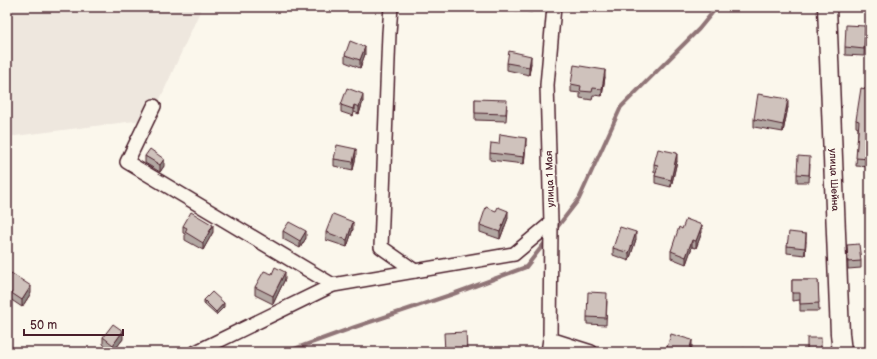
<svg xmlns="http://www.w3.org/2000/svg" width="877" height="359" viewBox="0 0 877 359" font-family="'Balsamiq Sans',sans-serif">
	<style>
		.built { fill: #eee7de }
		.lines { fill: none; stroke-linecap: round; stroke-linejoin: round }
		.stream { stroke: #907477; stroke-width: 4 }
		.street-casing { stroke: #4a1f2b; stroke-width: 16 }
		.secondary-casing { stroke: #4a1f2b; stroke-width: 21 }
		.street { stroke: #fbf7ec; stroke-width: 13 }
		.secondary { stroke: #fbf7ec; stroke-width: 18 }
		.wall { fill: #b2a7a2; stroke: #4a1f2b }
		.shaded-wall { fill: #918884; stroke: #4a1f2b }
		.building { fill: #cfc2bc; stroke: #4a1f2b }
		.labels { text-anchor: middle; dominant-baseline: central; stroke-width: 4; stroke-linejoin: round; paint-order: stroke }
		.street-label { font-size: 10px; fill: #4a1f2b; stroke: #fbf7ec }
	</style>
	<rect width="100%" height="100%" fill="#fbf7ec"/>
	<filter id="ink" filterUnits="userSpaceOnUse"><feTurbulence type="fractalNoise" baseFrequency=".025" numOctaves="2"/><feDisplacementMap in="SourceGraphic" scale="8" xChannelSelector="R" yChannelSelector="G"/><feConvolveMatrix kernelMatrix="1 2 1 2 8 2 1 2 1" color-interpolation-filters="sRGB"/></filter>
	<g filter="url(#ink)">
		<path class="built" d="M7,7H202L151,119L7,137Z"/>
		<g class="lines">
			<g class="stream">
				<path d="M555,230L579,199L621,107L699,29L717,7"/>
				<path d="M286,352L355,327L453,294L526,267L547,240"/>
			</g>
			<g class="street-casing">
				<g id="street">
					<path d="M391,7L389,33L381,247L415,271"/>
					<path d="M154,106L127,162L333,285"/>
					<path d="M550,339L591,352"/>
					<path d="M196,352L333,285L514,254L551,223"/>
					<path d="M548,352L550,339L551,223L547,85L554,7"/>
				</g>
			</g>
			<g class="secondary-casing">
				<g id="secondary">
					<path id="s1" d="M827,7L840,334L842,352"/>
				</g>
			</g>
			<use href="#street" class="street"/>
			<use href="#secondary" class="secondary"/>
		</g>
		<g class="wall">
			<path d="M508,7H532V12L508,10Z"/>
			<path d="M865,33L864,56L845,55V47Z"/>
			<path d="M365,54L360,68L345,62V55Z"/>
			<path d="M507,63H531L529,75L507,70Z"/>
			<path d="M605,77L602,96L593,95L592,100L580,98V93L571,92V84Z"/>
			<path d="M870,90V167L856,166L858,128L856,127V120Z"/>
			<path d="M475,99L507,108L506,121L475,120Z"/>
			<path d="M363,101L359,114L354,112L353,116L341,112V105Z"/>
			<path d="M788,107L783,132L754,127V119Z"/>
			<path d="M499,144L526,145L524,164L490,160V153Z"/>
			<path d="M145,156L164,166L160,172L145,163Z"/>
			<path d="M356,156L353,170L334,166V159Z"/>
			<path d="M677,161L671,187L655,183V176L656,172H654V164Z"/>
			<path d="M810,164L809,182H797V174Z"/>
			<path d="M496,211L508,218L500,239L480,232V225Z"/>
			<path d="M183,226L213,232L203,250L185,240V234L183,233Z"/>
			<path d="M353,229L347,247L326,240V232Z"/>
			<path d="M682,229L702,232L696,248L692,247L686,264L671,258V251Z"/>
			<path d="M283,231L306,238L300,248L283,239Z"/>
			<path d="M636,239L629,261L613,255V248Z"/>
			<path d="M806,241L805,255L787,253V246Z"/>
			<path d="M847,245L861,261V268L848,269Z"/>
			<path d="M272,274L285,279L273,304L255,295V287Z"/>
			<path d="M7,279L31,293L22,307L7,297Z"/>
			<path d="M792,280H818L819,311H800V300L792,301Z"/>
			<path d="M204,300L224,307L216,315L204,304Z"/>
			<path d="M607,301L606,325L587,324V317Z"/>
			<path d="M103,337L123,339L113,352L103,344Z"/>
		</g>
		<g class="shaded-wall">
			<path d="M365,47V54L360,68V60Z"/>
			<path d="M531,56V63L529,75V67Z"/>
			<path d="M605,70V77L602,96V89Z"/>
			<path d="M363,94V101L359,114V107Z"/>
			<path d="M788,99V107L783,132V125Z"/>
			<path d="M354,105V112L353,116V109Z"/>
			<path d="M526,138V145L524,164V157Z"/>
			<path d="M356,149V156L353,170V162Z"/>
			<path d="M677,153V161L671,187V180Z"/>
			<path d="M164,159V166L160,172V165Z"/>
			<path d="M508,211V218L500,239V232Z"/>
			<path d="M353,222V229L347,247V240Z"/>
			<path d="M213,225V232L203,250V243Z"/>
			<path d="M702,225V232L696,248V241Z"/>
			<path d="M306,231V238L300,248V241Z"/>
			<path d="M636,232V239L629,261V253Z"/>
			<path d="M806,234V241L805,255V248Z"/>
			<path d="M692,240V247L686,264V257Z"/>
			<path d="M285,272V279L273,304V296Z"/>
			<path d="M31,286V293L22,307V300Z"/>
			<path d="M224,303V307L216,315V312Z"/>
			<path d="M123,331V339L113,352V345Z"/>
			<path d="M692,340V347L690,352H689Z"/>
		</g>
		<g class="building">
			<path d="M846,25L865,26L864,49L845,47Z"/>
			<path d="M350,41L365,47L360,60L345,55Z"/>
			<path d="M509,51L531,56L529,67L507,63Z"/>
			<path d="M574,65L605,70L602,89L593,88L592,92L580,91L581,86L571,84Z"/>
			<path d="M347,88L363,94L359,107L354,105L353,109L341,105Z"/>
			<path d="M861,88L870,90V129L869,137H870V159L856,158L859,121L856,120Z"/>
			<path d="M758,94L788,99L783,125L754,119Z"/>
			<path d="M475,99L507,100L506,114L475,113Z"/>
			<path d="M500,134L526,138L524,157L490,153L491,143L499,144Z"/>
			<path d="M337,145L356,149L353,162L334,159Z"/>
			<path d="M150,149L164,159L160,165L145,156Z"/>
			<path d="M658,149L677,153L671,180L655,176L658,165L654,164Z"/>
			<path d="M798,156L810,157L809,175L797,174Z"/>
			<path d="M486,207L496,211L498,207L508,211L500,232L480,225Z"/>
			<path d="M191,212L213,225L203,243L185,232L187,228L183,226Z"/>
			<path d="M333,214L353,222L347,240L326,232Z"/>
			<path d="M686,219L702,225L696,241L692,240L686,257L671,251L679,227L682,229Z"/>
			<path d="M289,222L306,231L300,241L283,231Z"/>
			<path d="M620,227L636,232L629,253L613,248Z"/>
			<path d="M789,232L806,234L805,248L787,246Z"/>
			<path d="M859,244L861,261L848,262L847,245Z"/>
			<path d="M275,267L285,272L273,296L255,287L264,271L272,274Z"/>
			<path d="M11,273L31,286L22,300L7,290V279Z"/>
			<path d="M792,280H818L819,303L800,304V293H792Z"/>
			<path d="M212,292L224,303L216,312L204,300Z"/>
			<path d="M588,292L607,293L606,318L587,317Z"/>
			<path d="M113,324L123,331L113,345L103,337Z"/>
			<path d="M466,332L467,352H445L444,333Z"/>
			<path d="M671,334L692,340L689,352H669L666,351Z"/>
			<rect x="807" y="338" width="14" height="14"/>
			<path d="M743,348L754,351V352H742Z"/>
			<path d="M527,350V352H494Z"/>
		</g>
	</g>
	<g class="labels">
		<g class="street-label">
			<text transform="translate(550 179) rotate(-92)">улица 1 Мая</text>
			<text stroke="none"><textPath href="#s1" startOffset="173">улица Шейна</textPath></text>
		</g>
	</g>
	<rect width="877" height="359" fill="none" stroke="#fbf7ec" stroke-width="24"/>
	<rect x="12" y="12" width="853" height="335" fill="none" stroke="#4a1f2b" stroke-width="1.5" filter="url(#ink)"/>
	<path d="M24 329v6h99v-6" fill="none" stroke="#4a1f2b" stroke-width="2"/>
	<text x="30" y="329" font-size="12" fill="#4a1f2b" stroke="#fbf7ec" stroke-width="3" paint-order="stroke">50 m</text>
</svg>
